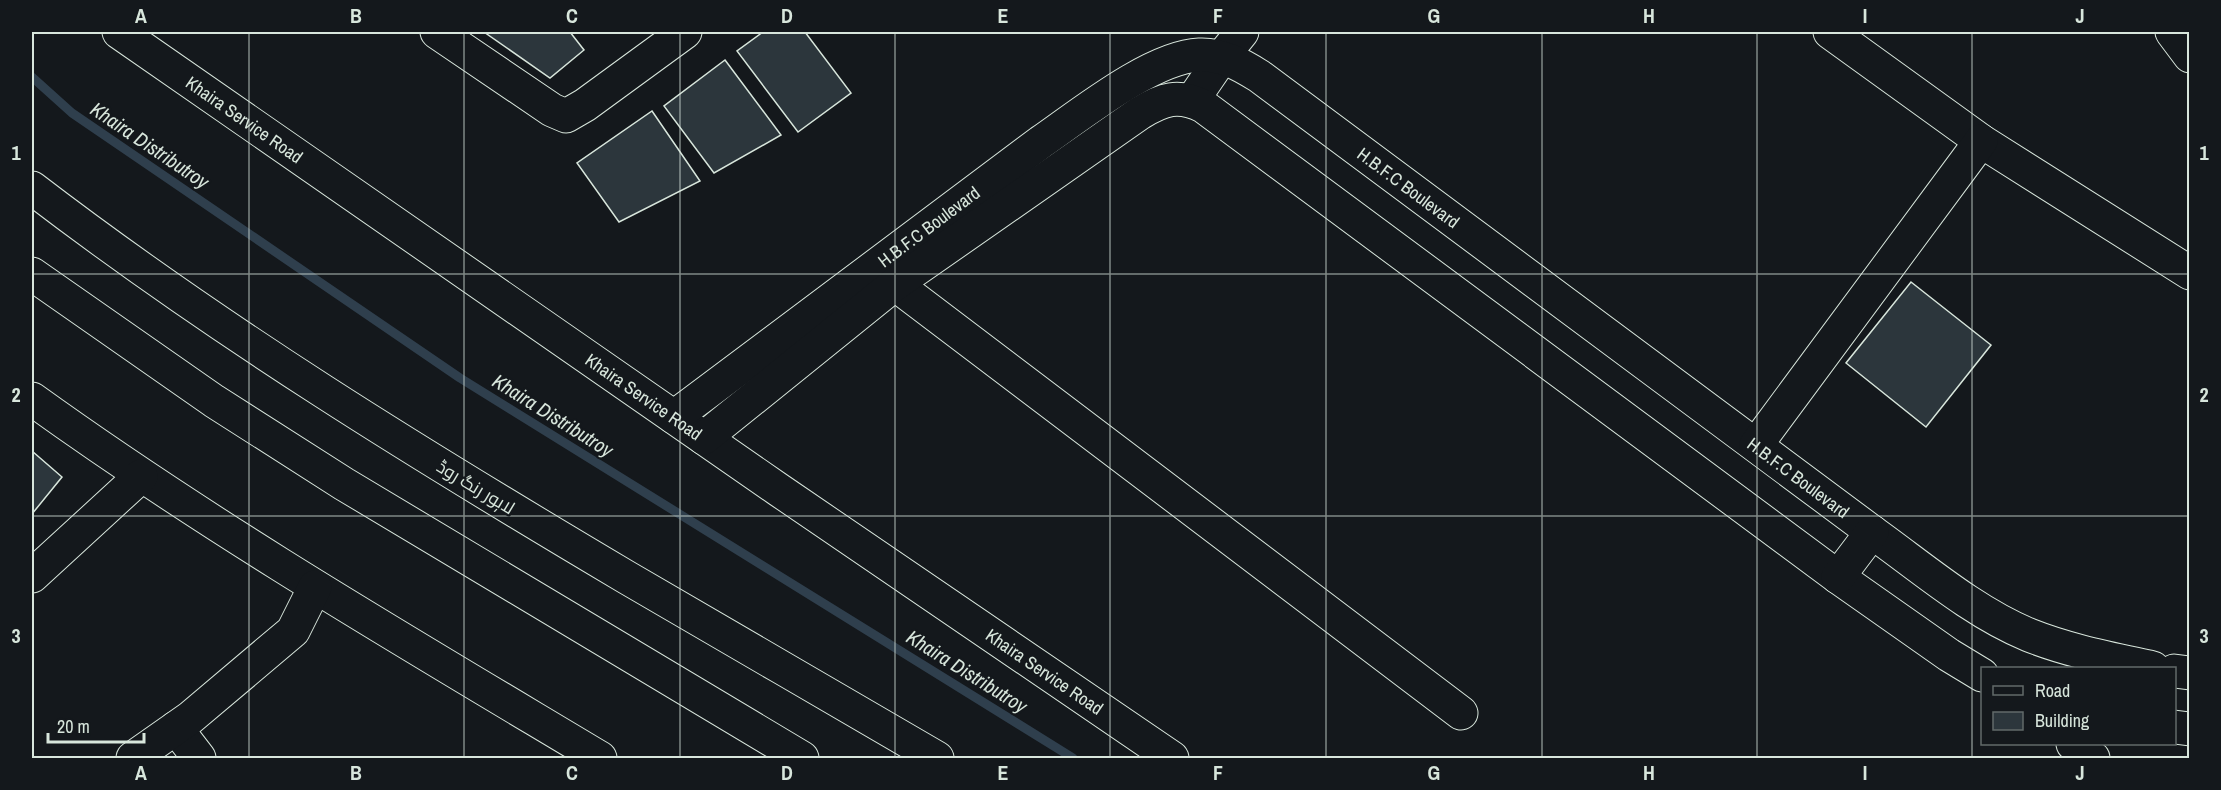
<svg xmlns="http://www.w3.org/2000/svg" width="2221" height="790" viewBox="0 0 2221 790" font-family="'Archivo Narrow',Cairo,sans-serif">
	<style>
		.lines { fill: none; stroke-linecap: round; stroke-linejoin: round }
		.stream { stroke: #2f3f4d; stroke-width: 9 }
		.building { fill: #2c363c; stroke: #d8e6dc; stroke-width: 1.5 }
		.minor-casing { stroke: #d8e6dc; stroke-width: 35 }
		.highway-casing { stroke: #d8e6dc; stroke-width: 35 }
		.minor { stroke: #14181c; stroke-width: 33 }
		.highway { stroke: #14181c; stroke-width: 33 }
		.grid { fill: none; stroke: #d8e6dc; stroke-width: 1.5; stroke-opacity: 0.55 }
		.labels { text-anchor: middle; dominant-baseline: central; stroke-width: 4.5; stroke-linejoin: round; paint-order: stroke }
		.street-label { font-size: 18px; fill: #d8e6dc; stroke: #14181c }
		.water-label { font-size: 20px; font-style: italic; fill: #d8e6dc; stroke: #14181c }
		.neatline { fill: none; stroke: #d8e6dc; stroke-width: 2 }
		.grid-label { font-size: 20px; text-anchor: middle; font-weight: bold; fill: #d8e6dc }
	</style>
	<rect width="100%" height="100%" fill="#14181c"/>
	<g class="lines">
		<path class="stream" d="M32,77L72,113L460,378L1073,758"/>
	</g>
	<g class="building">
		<path d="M484,32H570L584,50L550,78Z"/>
		<path d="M763,32H805L851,93L798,132L737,51Z"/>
		<path d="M725,60L781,135L714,173L664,106Z"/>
		<path d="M652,111L700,181L619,222L577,163Z"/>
		<path d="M1911,282L1991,345L1926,427L1846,363Z"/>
		<path d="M32,451L62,477L32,514Z"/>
	</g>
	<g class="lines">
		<g class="minor-casing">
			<g id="minor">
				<path id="s1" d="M119,32L779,490L1172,758"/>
				<path d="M437,32L552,110L566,116L585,105L685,32"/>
				<path d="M1830,32L1981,141L2190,273"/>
				<path d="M2172,32L2190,56"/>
				<path d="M1192,101L1222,57L1242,32"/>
				<path d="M895,284L1461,713"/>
				<path d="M32,399C214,530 408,643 600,758"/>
				<path id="s2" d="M674,417L1041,142C1080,115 1152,57 1199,55C1222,54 1240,64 1259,76L1872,532C1921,567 1973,612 2029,635C2069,651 2112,659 2153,668"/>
				<path d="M704,438L895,284L1140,113C1163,99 1178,94 1203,106L1838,577L1949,655L1982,675"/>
				<path d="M1756,445L1981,141"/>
				<path d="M32,576L141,476"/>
				<path d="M1838,577L1872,532"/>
				<path d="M2174,671L2190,673"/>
				<path d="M2174,727L2190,729"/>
				<path d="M176,728L199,758"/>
				<path d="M2073,744L2093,758"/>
				<path d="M133,758L190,718L293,631L315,587"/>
			</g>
		</g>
		<g class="highway-casing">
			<g id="highway">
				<path d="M32,188C220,332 422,456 626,577C729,638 834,697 937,758"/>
				<path d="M32,274L214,401L344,484L802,758"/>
			</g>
		</g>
		<use href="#minor" class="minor"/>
		<use href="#highway" class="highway"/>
	</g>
	<path class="grid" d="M249,32V758M464,32V758M680,32V758M895,32V758M1110,32V758M1326,32V758M1542,32V758M1757,32V758M1972,32V758M32,274H2190M32,516H2190"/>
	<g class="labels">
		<g class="street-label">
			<text stroke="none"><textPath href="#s1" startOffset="153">Khaira Service Road</textPath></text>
			<text stroke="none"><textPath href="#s2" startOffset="892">H.B.F.C Boulevard</textPath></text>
			<text stroke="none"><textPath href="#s2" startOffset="318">H.B.F.C Boulevard</textPath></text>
			<text stroke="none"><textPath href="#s1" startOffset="639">Khaira Service Road</textPath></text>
			<text stroke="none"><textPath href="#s2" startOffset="1378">H.B.F.C Boulevard</textPath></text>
			<text transform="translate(476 487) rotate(31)">لاہور رنگ روڈ</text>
			<text stroke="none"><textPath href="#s1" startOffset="1125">Khaira Service Road</textPath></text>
		</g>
		<g class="water-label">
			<text transform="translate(150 145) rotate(34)">Khaira Distributroy</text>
			<text transform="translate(553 415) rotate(32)">Khaira Distributroy</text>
			<text transform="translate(967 671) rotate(32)">Khaira Distributroy</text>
		</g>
	</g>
	<rect width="2221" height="790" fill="none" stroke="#14181c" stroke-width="66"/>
	<rect x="1981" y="667" width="195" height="78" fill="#14181c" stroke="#626a69" stroke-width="1.5"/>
	<rect x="1993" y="686" width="30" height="9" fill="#14181c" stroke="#626a69" stroke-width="1.5"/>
	<text x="2035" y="697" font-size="18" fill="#d8e6dc">Road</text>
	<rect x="1993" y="712" width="30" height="18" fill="#2c363c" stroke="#626a69" stroke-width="1.5"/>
	<text x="2035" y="727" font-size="18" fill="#d8e6dc">Building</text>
	<path d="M48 733v9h96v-9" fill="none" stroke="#d8e6dc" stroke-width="3"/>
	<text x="57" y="733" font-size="18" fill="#d8e6dc" stroke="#14181c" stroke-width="4.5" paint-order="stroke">20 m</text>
	<rect x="33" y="33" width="2155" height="724" class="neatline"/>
	<g class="grid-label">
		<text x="141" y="23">A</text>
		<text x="356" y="23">B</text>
		<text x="572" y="23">C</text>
		<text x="787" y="23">D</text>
		<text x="1003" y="23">E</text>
		<text x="1218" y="23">F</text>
		<text x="1434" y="23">G</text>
		<text x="1649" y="23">H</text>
		<text x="1865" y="23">I</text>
		<text x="2080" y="23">J</text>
		<text x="16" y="160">1</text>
		<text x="2204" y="160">1</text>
		<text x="16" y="402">2</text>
		<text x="2204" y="402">2</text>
		<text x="16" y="643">3</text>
		<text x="2204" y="643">3</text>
		<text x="141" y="780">A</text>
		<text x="356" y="780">B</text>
		<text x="572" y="780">C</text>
		<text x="787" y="780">D</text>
		<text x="1003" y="780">E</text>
		<text x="1218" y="780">F</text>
		<text x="1434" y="780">G</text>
		<text x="1649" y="780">H</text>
		<text x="1865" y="780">I</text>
		<text x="2080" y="780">J</text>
	</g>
</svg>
